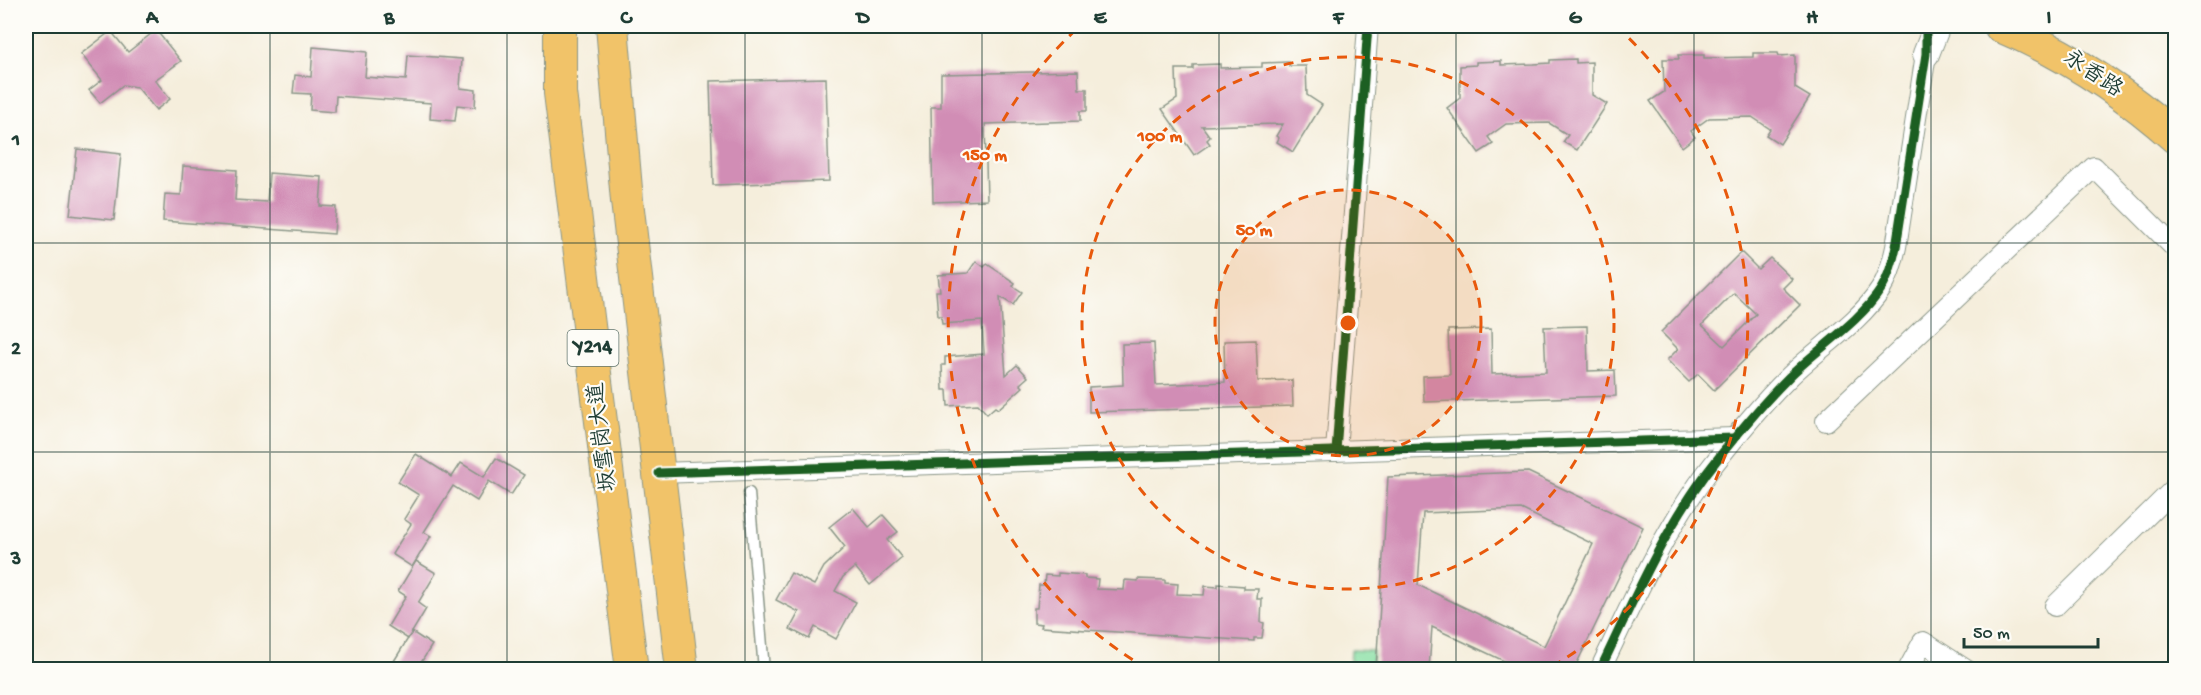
<svg xmlns="http://www.w3.org/2000/svg" width="2201" height="695" viewBox="0 0 2201 695" font-family="'Gochi Hand','LXGW WenKai TC',sans-serif">
	<style>
		.park { fill: #86dfa3; stroke: #528e6c; stroke-width: 1.5 }
		.building { fill: #d18db5; fill-rule: evenodd }
		.lines { fill: none; stroke-linecap: round; stroke-linejoin: round }
		.service-casing { stroke: #8a9688; stroke-width: 13 }
		.minor-casing { stroke: #8a9688; stroke-width: 22 }
		.tertiary-casing { stroke: #8a9688; stroke-width: 28 }
		.primary-casing { stroke: #8a9688; stroke-width: 34 }
		.service { stroke: #fff; stroke-width: 10 }
		.minor { stroke: #fff; stroke-width: 20 }
		.tertiary { stroke: #fff; stroke-width: 26 }
		.primary { stroke: #f1c369; stroke-width: 32 }
		.cycleway-casing { stroke: #fdfcf7; stroke-width: 13 }
		.cycleway { stroke: #1b5e20; stroke-width: 9 }
		.grid { fill: none; stroke: #1f3d34; stroke-width: 1.5; stroke-opacity: 0.55 }
		.ring { fill: none; stroke: #e8590c; stroke-width: 3; stroke-dasharray: 10 8 }
		.labels { text-anchor: middle; dominant-baseline: central; stroke-width: 4.5; stroke-linejoin: round; paint-order: stroke }
		.shield { fill: #fdfcf7; stroke: #62766e; stroke-width: 1.5 }
		.shield-label { font-size: 21px; font-weight: bold; fill: #1f3d34 }
		.street-label { font-size: 22px; fill: #1f3d34; stroke: #fdfcf7 }
		.centre { fill: #e8590c; stroke: #fdfcf7; stroke-width: 3 }
		.ring-label { font-size: 18px; text-anchor: middle; font-weight: bold; fill: #e8590c; stroke: #fdfcf7; stroke-width: 4.5; stroke-linejoin: round; paint-order: stroke }
		.neatline { fill: none; stroke: #1f3d34; stroke-width: 2 }
		.grid-label { font-size: 20px; text-anchor: middle; font-weight: bold; fill: #1f3d34 }
	</style>
	<rect width="100%" height="100%" fill="#fdfcf7"/>
	<filter id="ink" filterUnits="userSpaceOnUse"><feTurbulence type="fractalNoise" baseFrequency=".0167" numOctaves="2"/><feDisplacementMap in="SourceGraphic" scale="12" xChannelSelector="R" yChannelSelector="G"/><feConvolveMatrix kernelMatrix="1 2 1 2 8 2 1 2 1" color-interpolation-filters="sRGB"/></filter>
	<filter id="wash" filterUnits="userSpaceOnUse"><feTurbulence type="fractalNoise" baseFrequency=".008" numOctaves="4" result="noise"/><feDisplacementMap in="SourceGraphic" scale="24" xChannelSelector="R" yChannelSelector="G"/><feGaussianBlur stdDeviation="1.35" result="paint"/><feColorMatrix in="noise" values="0 0 0 0 0 0 0 0 0 0 0 0 0 0 0 0 0 1.4 0 .05"/><feComposite in="paint" operator="in"/></filter>
	<g filter="url(#wash)">
		<rect width="100%" height="100%" fill="#f5eedc"/>
		<path class="park" d="M1351,650L1373,651L1371,669H1350Z"/>
		<g id="blocks">
			<g class="building">
				<path d="M156,30L181,61L155,80L170,99L156,110L137,87L123,85L100,103L89,90L102,80L81,54L111,31L128,52Z"/>
				<path d="M313,47L367,52L365,77L406,80L408,55L462,59L460,88L476,90L475,107L457,105L455,121L430,119L431,103L336,96L335,112L310,110L311,94L293,93L295,75L311,77Z"/>
				<path d="M1753,53H1778L1779,56L1795,55V88L1810,97L1780,144L1766,135L1770,129L1752,117L1709,118L1691,131L1695,137L1682,147L1650,101L1664,92L1663,59H1679L1678,55H1704V58L1753,57Z"/>
				<path d="M1576,59V63L1592,62V95L1607,104L1577,150L1563,142L1568,135L1549,123L1506,124L1488,137L1493,144L1479,153L1447,108L1460,98V66L1476,65V62L1501,61V65L1534,64L1550,63V60Z"/>
				<path d="M1289,62V66H1306L1307,95L1322,105L1293,152L1277,142L1279,138L1276,136L1283,124L1202,126L1210,137L1207,140L1210,144L1194,155L1162,109L1177,99L1176,69H1193V65L1220,64V68L1262,67V63Z"/>
				<path d="M1078,71L1079,89H1087V111H1080V121L985,124L987,200L933,202L931,107H941V74Z"/>
				<path d="M826,78L829,181L713,185L710,81Z"/>
				<path d="M77,149L121,154L114,220L70,215Z"/>
				<path d="M183,166L237,170L235,200L267,202L269,173L322,177L320,206L336,207L334,234L163,221L165,194L181,195Z"/>
				<path d="M1741,252L1758,269L1770,258L1792,279L1783,288L1800,305L1714,390L1698,374L1689,382L1667,360L1678,349L1661,332ZM1734,293L1756,314L1724,346L1702,325Z"/>
				<path d="M976,261L984,267L987,264L1015,283L1013,286L1022,292L1013,305L1000,297L1006,375L1017,365L1028,377L1020,384L1023,387L998,409L995,407L987,414L978,404L948,406L947,390H943L942,365H945V357L984,354L982,321L942,324L941,316H938L936,291H940L938,275L968,273Z"/>
				<path d="M1587,326L1588,371L1615,370L1616,396L1424,402L1423,376L1450,375L1448,330L1491,329L1492,374L1546,372L1544,327Z"/>
				<path d="M1256,340L1258,381L1292,380L1293,406L1089,412V387L1123,385L1122,344L1154,343L1156,385L1225,382L1224,341Z"/>
				<path d="M416,454L452,477L461,463L484,477L496,458L524,475L511,495L489,481L477,501L453,486L424,532L431,536L412,567L392,554L411,524L404,519L419,495L398,482Z"/>
				<path d="M1528,472L1643,527L1574,669H1521L1432,627L1429,669H1376L1388,477ZM1521,509L1593,544L1544,646L1418,585L1423,513Z"/>
				<path d="M853,508L869,527L883,515L898,532L887,540L902,558L870,585L855,567L843,577L835,591L856,602L836,639L815,627L809,639L790,629L799,612L776,600L791,573L814,585L824,567L845,547L829,527Z"/>
				<path d="M416,561L436,573L418,603L426,609L408,639L388,626L406,596L398,591Z"/>
				<path d="M1058,573L1085,575V578L1098,579L1097,589L1124,590L1125,580L1138,581V579L1165,580V583L1178,584L1177,594L1204,595L1205,586L1218,587V584L1244,586V589H1258L1257,599H1262L1261,622L1264,623L1262,638H1254V641L1041,627L1042,624L1034,623V608H1037L1039,585H1044L1045,575L1058,576Z"/>
				<path d="M412,632L432,645L417,669H409L394,661Z"/>
			</g>
		</g>
	</g>
	<g filter="url(#ink)">
		<use href="#blocks" fill-opacity="0" stroke="#8a9688" stroke-width="1.5"/>
		<g class="lines">
			<g class="service-casing">
				<path id="service" d="M749,493L764,670"/>
			</g>
			<g class="minor-casing">
				<g id="minor">
					<path d="M1826,421L2094,167L2176,249"/>
					<path d="M1336,451L1368,26"/>
					<path d="M659,473L1734,438"/>
					<path d="M2055,606L2176,487"/>
					<path d="M1600,670C1632,603 1662,534 1706,474C1732,440 1759,407 1789,377C1817,349 1860,322 1881,289C1889,276 1893,261 1896,247L1926,54"/>
					<path d="M1908,670L1923,642L1966,670"/>
				</g>
			</g>
			<g class="tertiary-casing">
				<path id="tertiary" d="M1926,54L1937,26"/>
			</g>
			<g class="primary-casing">
				<g id="primary">
					<path d="M560,26V93L632,670"/>
					<path d="M612,26L627,201L682,670"/>
					<path d="M2000,26C2065,53 2123,91 2176,138"/>
				</g>
			</g>
			<use href="#service" class="service"/>
			<use href="#minor" class="minor"/>
			<use href="#tertiary" class="tertiary"/>
			<use href="#primary" class="primary"/>
			<g class="cycleway-casing">
				<g id="cycleway">
					<path d="M1336,451L1368,26"/>
					<path d="M659,473L1734,438"/>
					<path d="M1600,670C1632,603 1662,534 1706,474C1732,440 1759,407 1789,377C1817,349 1860,322 1881,289C1889,276 1893,261 1896,247L1926,54V26"/>
				</g>
			</g>
			<use href="#cycleway" class="cycleway"/>
		</g>
	</g>
	<path class="grid" d="M270,26V670M507,26V670M745,26V670M982,26V670M1219,26V670M1456,26V670M1694,26V670M1931,26V670M26,243H2176M26,452H2176"/>
	<circle cx="1348" cy="323" r="133" fill="#e8590c" fill-opacity=".12"/>
	<g class="ring">
		<circle cx="1348" cy="323" r="133"/>
		<circle cx="1348" cy="323" r="266"/>
		<path d="M1148 669A400 400 0 0 1 1080 26M1616 26A400 400 0 0 1 1548 669"/>
	</g>
	<g class="labels">
		<rect class="shield" x="567.5" y="330" width="51" height="36" rx="4.5"/>
		<g class="shield-label">
			<text x="593" y="348">Y214</text>
		</g>
		<g class="street-label">
			<text transform="translate(2092 75) rotate(34)">永香路</text>
			<text transform="translate(604 437) rotate(-97)">坂雪岗大道</text>
		</g>
	</g>
	<circle cx="1348" cy="323" r="9" class="centre"/>
	<g class="ring-label">
		<text x="1160" y="141">100 m</text>
		<text x="985" y="160">150 m</text>
		<text x="1254" y="235">50 m</text>
	</g>
	<rect width="2201" height="695" fill="none" stroke="#fdfcf7" stroke-width="66"/>
	<path d="M1964 638v9h134v-9" fill="none" stroke="#1f3d34" stroke-width="3"/>
	<text x="1973" y="638" font-size="18" fill="#1f3d34" stroke="#fdfcf7" stroke-width="4.5" paint-order="stroke">50 m</text>
	<rect x="33" y="33" width="2135" height="629" class="neatline"/>
	<g class="grid-label">
		<text x="152" y="23">A</text>
		<text x="389" y="23">B</text>
		<text x="626" y="23">C</text>
		<text x="863" y="23">D</text>
		<text x="1100" y="23">E</text>
		<text x="1338" y="23">F</text>
		<text x="1575" y="23">G</text>
		<text x="1812" y="23">H</text>
		<text x="2049" y="23">I</text>
		<text x="16" y="145">1</text>
		<text x="16" y="354">2</text>
		<text x="16" y="564">3</text>
	</g>
</svg>
